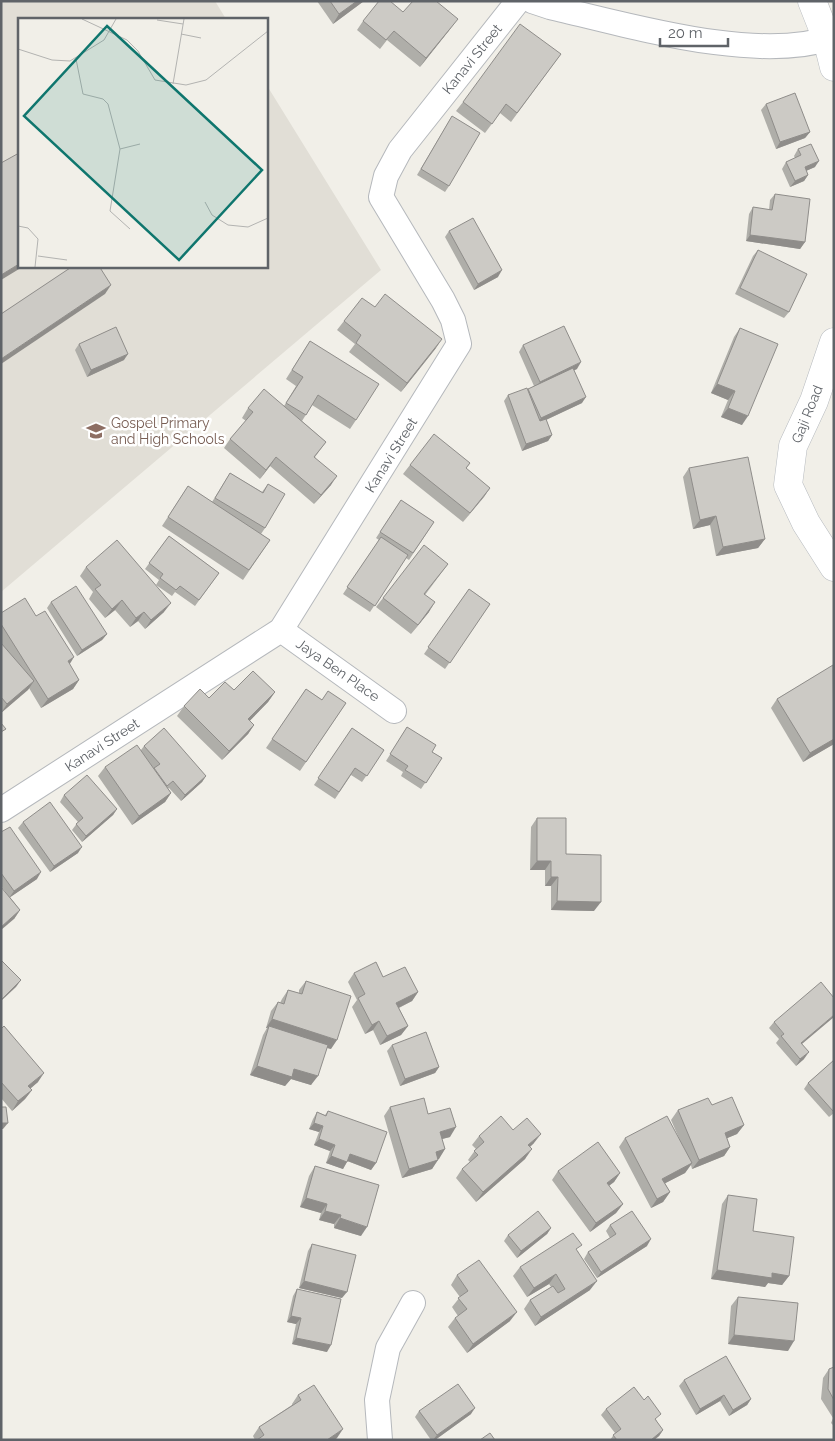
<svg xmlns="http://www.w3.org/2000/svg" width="835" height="1441" viewBox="0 0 835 1441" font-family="Raleway,sans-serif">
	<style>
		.education { fill: #e1ded6 }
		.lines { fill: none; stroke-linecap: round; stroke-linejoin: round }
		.street-casing { stroke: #b5b8bc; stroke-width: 26 }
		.secondary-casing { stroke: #b6babf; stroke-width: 29 }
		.street { stroke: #fff; stroke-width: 24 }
		.secondary { stroke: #fff; stroke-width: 28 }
		.wall { fill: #afaea9 }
		.shaded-wall { fill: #8f8d8a }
		.building { fill: #cccac5; stroke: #8f8d8a }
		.labels { text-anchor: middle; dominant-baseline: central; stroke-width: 5; stroke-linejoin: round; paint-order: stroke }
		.street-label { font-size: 14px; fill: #5f6368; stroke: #fff }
		.education-label { font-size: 14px; fill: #785e54; stroke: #fff; text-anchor: start }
		.inset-road { fill: none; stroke: #b3b3b1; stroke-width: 1 }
		.view { fill: #0f766e; fill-opacity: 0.15; stroke: #0f766e; stroke-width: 2.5 }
		.inset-edge { fill: none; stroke: #5f6368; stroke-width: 2.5 }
	</style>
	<rect width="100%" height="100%" fill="#f1efe8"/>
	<path class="education" d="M1,1H215L226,19H19V266H266V84L381,270L1,592Z"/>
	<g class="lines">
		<g class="street-casing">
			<g id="street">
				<path d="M532,1L550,7C629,25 757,64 834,37"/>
				<path d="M281,630L394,711"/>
				<path d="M1,810L281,630L459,344L453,320L443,300L381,197L386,176L400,150L518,1"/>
				<path d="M380,1440L377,1400L388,1348L413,1303"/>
			</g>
		</g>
		<g class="secondary-casing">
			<g id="secondary">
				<path d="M812,1L827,39L834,67"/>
				<path d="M834,342L814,401L793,446L788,485L806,523L834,567"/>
			</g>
		</g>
		<use href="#street" class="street"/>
		<use href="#secondary" class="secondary"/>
	</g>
	<g class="wall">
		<path d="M317,1H364L333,24Z"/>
		<path d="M403,12L451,28L420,67L387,40L380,49L357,30L363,21Z"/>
		<path d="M561,54L511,122L500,113L485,133L456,111L463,102Z"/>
		<path d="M766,104L810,132L805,138L776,149L761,110Z"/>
		<path d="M452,116L449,186L445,192L417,175Z"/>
		<path d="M798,149L815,167L806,171L808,175L804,181L790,187L782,169L786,162L795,158L794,156Z"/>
		<path d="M775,194L805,242L800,249L746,241L749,214L753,207L769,210L770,200Z"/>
		<path d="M449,231L498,277L474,290L445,237Z"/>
		<path d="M758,250L789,312L784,318L735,294L753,256Z"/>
		<path d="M375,307L436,348L401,392L349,352L355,344L337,330L344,321Z"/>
		<path d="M740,328L742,425L721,417L728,400L711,393L734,337Z"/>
		<path d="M310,341L356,420L350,429L312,405L302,421L326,442L315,457L331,485L314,504L270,466L260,479L224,448L230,439L246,421L242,418L248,408L284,406L296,386L286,379Z"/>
		<path d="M79,344L124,360L87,377L75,350Z"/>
		<path d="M523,345L577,369L574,370L582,403L546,420L552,435L548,441L522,451L504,401L508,395L527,390L534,386L519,352Z"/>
		<path d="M470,463L466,469L490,488L463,522L403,474L410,465Z"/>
		<path d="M689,468L765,539L758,548L716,556L710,525L693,529L683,477Z"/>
		<path d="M230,473L262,492L268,484L265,528L261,534L270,540L243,580L162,526L188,486L212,502Z"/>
		<path d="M401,500L434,522L409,560L406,558L370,612L343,594L379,540L376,538Z"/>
		<path d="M169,536L219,573L195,606L175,592L172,596L156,585L159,580L145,569Z"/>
		<path d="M448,564L425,595L429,612L411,634L376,607L383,598Z"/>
		<path d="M86,567L164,612L145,629L138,621L130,627L115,610L105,618L89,599L93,592L80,576Z"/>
		<path d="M469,589L490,604L445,669L424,654Z"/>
		<path d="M51,602L107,634L102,640L77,656L47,608Z"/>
		<path d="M1,613L36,616L69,664L79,680L73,689L41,708L29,688L1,713Z"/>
		<path d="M834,665V744L803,762L771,708L777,699Z"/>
		<path d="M306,689L321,699L346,703L300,771L266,748Z"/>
		<path d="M234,690L275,692L268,702L249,721L254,725L248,734L222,760L177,716L184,706Z"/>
		<path d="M407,727L432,752L442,758L421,789L401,776L403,772L386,761Z"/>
		<path d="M352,728L384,750L362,782L351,775L335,799L314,785Z"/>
		<path d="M144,746L206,776L202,782L181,801L169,788H168L171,793L165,802L132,825L98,776L105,767L141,750Z"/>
		<path d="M64,795L117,809L113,815L82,842L72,830L78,822L60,802Z"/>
		<path d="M537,818L566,854L594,911L551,910V886H545V870H530L531,827Z"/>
		<path d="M23,822L78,853L50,872L18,828Z"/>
		<path d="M1,832L37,879L10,897L20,910L14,919L7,894L1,886Z"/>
		<path d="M354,973L383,977L418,992L412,1001L399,1008L408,1026L401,1035L380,1045L373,1030L365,1034L352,1007L357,1000L348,982Z"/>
		<path d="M306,981L331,1049L327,1048L311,1085L291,1079L285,1086L250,1075L263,1035L267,1028H266L271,1011L278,1002L280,1003L282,999L288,990L299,993V990Z"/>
		<path d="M774,1022L804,1059L796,1066L776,1043L779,1039L769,1028Z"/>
		<path d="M1,1029L38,1082L30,1088L32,1090L25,1099L12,1111L1,1098Z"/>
		<path d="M392,1045L439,1067L435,1073L400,1086L387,1051Z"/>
		<path d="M834,1060V1113L829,1117L804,1089L808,1083Z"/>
		<path d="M712,1105L744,1125L737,1134L727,1138L730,1147L724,1156L692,1169L691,1165L685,1173L665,1183L670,1192L663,1202L651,1208L619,1147L625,1138L682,1145L671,1120L678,1110Z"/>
		<path d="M390,1107L428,1114L450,1137L442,1139L445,1149L438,1159L432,1169L402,1178L384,1116Z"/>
		<path d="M328,1111L376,1163L371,1170L347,1161L343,1169L326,1163L330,1151L314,1145L319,1132L309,1129L313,1119L317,1112L325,1115Z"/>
		<path d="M513,1130L534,1143L530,1147L525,1159L476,1202L456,1178L462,1169L470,1162L468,1160L476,1149L472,1145L479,1136Z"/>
		<path d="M315,1166L361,1236L334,1228V1224L319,1220L321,1213L300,1207L309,1176Z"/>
		<path d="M558,1171L620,1173L614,1182L609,1186L623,1204L616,1213L590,1232L552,1180Z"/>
		<path d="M728,1195L753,1231L789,1276L782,1285L768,1283L765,1287L711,1279L722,1204Z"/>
		<path d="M610,1225L647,1246L597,1278L584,1259L588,1252L610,1238L606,1231Z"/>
		<path d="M551,1228L547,1234L517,1258L504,1241L508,1235Z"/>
		<path d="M312,1244L342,1298L299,1288L308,1251Z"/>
		<path d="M578,1251L590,1290L535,1326L524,1309L530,1300L551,1287L549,1284L527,1297L513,1276L520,1267Z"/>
		<path d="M457,1275L510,1321L467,1353L448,1327L455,1318L458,1316L452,1307L460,1297L451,1285Z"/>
		<path d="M297,1289L327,1352L292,1344L296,1324L287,1322L293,1296Z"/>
		<path d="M738,1297L788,1351L728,1344L731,1306Z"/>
		<path d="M834,1367V1426L831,1423L833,1418L821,1399L823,1378L829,1369Z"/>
		<path d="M684,1380L751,1399L747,1405L729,1416L720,1401L696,1415L679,1386Z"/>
		<path d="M298,1395L337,1438L334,1440H255L253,1436L259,1427L292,1405V1404Z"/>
		<path d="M606,1409L657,1420L656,1421L663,1430L659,1436L654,1440H610L615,1433L601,1415Z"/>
		<path d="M419,1411L471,1414L435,1440H431L415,1417Z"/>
	</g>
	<g class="shaded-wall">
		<path d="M357,1H364L333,24L339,14Z"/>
		<path d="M458,19L451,28L420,67L426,58Z"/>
		<path d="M810,132L805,138L776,149L780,142Z"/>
		<path d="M819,161L815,167L801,173L805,167Z"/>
		<path d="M808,175L804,181L790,187L795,181Z"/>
		<path d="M750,235L805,242L800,249L746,241Z"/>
		<path d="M19,264V266H24L1,280V275Z"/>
		<path d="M502,270L498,277L474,290L478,284Z"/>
		<path d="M111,285L105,294L1,364V359Z"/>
		<path d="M442,339L436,348L401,392L407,383Z"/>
		<path d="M128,354L124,360L87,377L91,370Z"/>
		<path d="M581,362L577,369L535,388L540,382Z"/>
		<path d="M717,384L735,391L728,400L711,393Z"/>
		<path d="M586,397L582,403L537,424L541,418Z"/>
		<path d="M728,408L748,416L742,425L721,417Z"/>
		<path d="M552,435L548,441L522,451L526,444Z"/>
		<path d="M276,457L270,466L260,479L266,470Z"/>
		<path d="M337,476L331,485L314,504L321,495Z"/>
		<path d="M490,488L484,497L463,522L470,513Z"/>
		<path d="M716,516L710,525L693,529L700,520Z"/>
		<path d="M765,539L758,548L716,556L723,547Z"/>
		<path d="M122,600L115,610L105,618L112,609Z"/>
		<path d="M435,602L429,612L411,634L418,625Z"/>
		<path d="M171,603L164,612L145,629L151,620Z"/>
		<path d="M144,612L138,621L130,627L136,618Z"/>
		<path d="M107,634L102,640L77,656L82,650Z"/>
		<path d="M74,657L68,667V661Z"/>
		<path d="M79,680L73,689L41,708L48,699Z"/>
		<path d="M34,681L28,690L1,713L7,704Z"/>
		<path d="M275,692L268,702L242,729L248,719Z"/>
		<path d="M254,725L248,734L222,760L229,751Z"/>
		<path d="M834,739V744L803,762L810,753Z"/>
		<path d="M206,776L202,782L181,801L185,795Z"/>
		<path d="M171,793L165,802L132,825L139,816Z"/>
		<path d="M117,809L113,815L82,842L86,836Z"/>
		<path d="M82,847L78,853L50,872L54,866Z"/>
		<path d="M537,861H551L545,870H530Z"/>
		<path d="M41,872L37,879L9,898L14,891Z"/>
		<path d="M551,877H558L551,886H545Z"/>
		<path d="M557,901L601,902L594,911L551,910Z"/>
		<path d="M20,910L14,919L1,930V927Z"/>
		<path d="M21,980L16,987L1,1001L2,999Z"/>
		<path d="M418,992L412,1001L390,1012L396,1003Z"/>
		<path d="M834,1015V1017L796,1049L801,1043Z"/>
		<path d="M272,1019L337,1040L331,1049L268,1029L269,1026L267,1028H266Z"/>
		<path d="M379,1021L373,1030L365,1034L372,1025Z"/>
		<path d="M408,1026L401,1035L380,1045L387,1036Z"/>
		<path d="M809,1052L804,1059L796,1066L800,1059Z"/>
		<path d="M257,1066L294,1069L318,1076L311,1085L291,1079L285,1086L250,1075Z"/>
		<path d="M439,1067L435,1073L400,1086L405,1079Z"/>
		<path d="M44,1073L38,1082L22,1096L28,1086Z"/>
		<path d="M32,1090L25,1099L12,1111L18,1101Z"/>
		<path d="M1,1123H8L3,1129H1Z"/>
		<path d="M314,1123L323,1126L319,1132L309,1129Z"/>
		<path d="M744,1125L737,1134L718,1142L725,1133Z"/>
		<path d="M456,1127L450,1137L434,1141L440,1132Z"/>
		<path d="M541,1134L534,1143L522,1154L528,1145Z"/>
		<path d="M319,1139L335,1145L330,1151L314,1145Z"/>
		<path d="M730,1147L724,1156L692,1169L699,1160Z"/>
		<path d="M445,1149L439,1159L429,1161L436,1152Z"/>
		<path d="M532,1149L525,1159L476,1202L483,1192Z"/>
		<path d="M350,1154L376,1163L371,1170L345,1160Z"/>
		<path d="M331,1156L347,1162L343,1169L326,1163Z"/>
		<path d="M438,1160L432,1169L402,1178L409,1169Z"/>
		<path d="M692,1163L685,1173L656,1188L662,1179Z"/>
		<path d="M620,1173L614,1182L600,1192L607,1183Z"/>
		<path d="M670,1192L663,1202L651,1208L657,1199Z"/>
		<path d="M306,1198L327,1204L321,1213L300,1207Z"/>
		<path d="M623,1204L616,1213L590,1232L596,1223Z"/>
		<path d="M325,1211L341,1215L334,1224L319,1220Z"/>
		<path d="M340,1218L367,1227L361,1236L334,1228Z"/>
		<path d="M551,1228L547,1234L517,1258L521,1251Z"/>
		<path d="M651,1239L647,1246L597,1278L601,1272Z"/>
		<path d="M717,1270L772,1273L789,1276L782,1285L768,1283L765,1287L711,1279Z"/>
		<path d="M556,1274L549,1284L527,1297L534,1288Z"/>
		<path d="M304,1281L347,1292L342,1298L299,1288Z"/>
		<path d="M597,1281L590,1290L535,1326L541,1317Z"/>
		<path d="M517,1312L510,1321L467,1353L473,1344Z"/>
		<path d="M291,1316L301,1318L296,1324L287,1322Z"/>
		<path d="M734,1335L794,1341L788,1351L728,1344Z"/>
		<path d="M296,1338L331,1345L327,1352L292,1344Z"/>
		<path d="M724,1395L720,1401L696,1415L700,1409Z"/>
		<path d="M751,1399L747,1405L729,1416L733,1410Z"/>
		<path d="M475,1408L471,1414L435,1440H433L437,1435Z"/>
		<path d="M343,1429L337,1438L334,1440H327Z"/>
		<path d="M663,1430L659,1436L654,1440H651Z"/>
	</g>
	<g class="building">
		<path d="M330,1H357L339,14Z"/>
		<path d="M379,1H390L403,12L413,1H436L458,19L426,58L394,31L386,40L363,21Z"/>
		<path d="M520,24L561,54L517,113L506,104L492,124L463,102Z"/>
		<path d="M795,93L810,132L780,142L766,104Z"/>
		<path d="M452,116L480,133L449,186L421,169Z"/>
		<path d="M811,144L819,161L805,167L808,175L795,181L786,162L801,155L798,149Z"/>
		<path d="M19,153V264L1,275V163Z"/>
		<path d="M775,194L810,199L805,242L750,235L753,207L772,210Z"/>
		<path d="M473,218L502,270L478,284L449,231Z"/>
		<path d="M758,250L807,274L789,312L740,288Z"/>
		<path d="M73,266H99L111,285L1,359V314Z"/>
		<path d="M385,294L442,339L407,383L356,343L361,335L344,321L362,298L375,307Z"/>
		<path d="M564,326L581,362L540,382L523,345Z"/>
		<path d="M116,327L128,354L91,370L79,344Z"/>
		<path d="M740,328L778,344L748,416L728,408L735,391L717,384Z"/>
		<path d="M310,341L379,384L356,420L318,395L306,415L286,403L303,377L292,370Z"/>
		<path d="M573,368L586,397L541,418L528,389Z"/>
		<path d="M527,388L540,421L546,419L552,435L526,444L508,395Z"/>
		<path d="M264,389L326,442L314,457L337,476L321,495L276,457L266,470L230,439L253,412L248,408Z"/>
		<path d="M434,434L470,463L466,468L490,488L470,513L410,465Z"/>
		<path d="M748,457L765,539L723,547L716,516L700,520L689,468Z"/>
		<path d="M230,473L263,493L268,484L285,494L265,528L215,498Z"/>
		<path d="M188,486L270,540L249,570L168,517Z"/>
		<path d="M401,500L434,522L413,553L380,532Z"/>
		<path d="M169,536L219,573L199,600L180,586L176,590L160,578L163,574L149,563Z"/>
		<path d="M381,537L408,555L375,606L347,587Z"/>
		<path d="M117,540L171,603L151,620L144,612L136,618L122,600L112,609L95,589L101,585L86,567Z"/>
		<path d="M424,545L448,564L424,594L435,602L418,625L383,598Z"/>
		<path d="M76,586L107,634L82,650L51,602Z"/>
		<path d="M469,589L490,604L450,663L428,647Z"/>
		<path d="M25,598L36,616L45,611L74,657L68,661L79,680L48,699L1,624V613Z"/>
		<path d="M1,643L34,681L7,704L1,697Z"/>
		<path d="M833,665L834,739L810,753L777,699Z"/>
		<path d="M253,671L275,692L248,719L254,725L229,751L184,706L200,689L209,698L225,682L234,690Z"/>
		<path d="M306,689L322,700L328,691L346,703L306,762L272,739Z"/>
		<path d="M1,723L6,729L1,732Z"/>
		<path d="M407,727L436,745L432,752L442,758L426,783L405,770L408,766L390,754Z"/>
		<path d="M164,728L206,776L185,795L173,781L167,786L154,768L160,764L144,746Z"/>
		<path d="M352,728L384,750L367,776L355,768L339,792L318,778Z"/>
		<path d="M137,745L171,793L139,816L105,767Z"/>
		<path d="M87,775L117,809L86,836L76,824L83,818L64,795Z"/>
		<path d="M50,802L82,847L54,866L23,822Z"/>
		<path d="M537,818H566V854L601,855V902L557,901L558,877H551V861H537Z"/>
		<path d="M10,827L41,872L14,891L1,873V832Z"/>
		<path d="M1,887L20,910L1,927Z"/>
		<path d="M1,960L21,980L2,999L1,998Z"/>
		<path d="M376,962L383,977L405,967L418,992L396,1003L408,1026L387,1036L379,1021L372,1025L358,998L365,994L354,973Z"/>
		<path d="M306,981L351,996L337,1040L272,1019L278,1002L284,1004L288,990L302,994Z"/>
		<path d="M821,982L834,998V1015L801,1043L809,1052L800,1059L781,1036L784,1034L774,1022Z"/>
		<path d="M4,1026L44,1073L28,1086L32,1090L18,1101L1,1082V1029Z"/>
		<path d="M269,1026L328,1045L318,1076L294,1069L292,1077L257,1066Z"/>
		<path d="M426,1032L439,1067L405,1079L392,1045Z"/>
		<path d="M834,1060V1110L833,1111L808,1083Z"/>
		<path d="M732,1097L744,1125L725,1133L730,1147L699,1160L678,1110L708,1098L712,1105Z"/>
		<path d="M424,1098L428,1114L450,1108L456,1127L440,1132L445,1149L436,1152L438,1160L409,1169L390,1107Z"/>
		<path d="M1,1107H6L8,1123H1Z"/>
		<path d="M328,1111L387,1132L376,1163L350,1154L347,1162L331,1156L335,1145L319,1139L323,1126L314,1123L317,1112L326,1116Z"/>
		<path d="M501,1116L513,1130L527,1118L541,1134L528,1145L532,1149L483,1192L462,1169L478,1155L474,1151L484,1142L479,1136Z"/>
		<path d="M667,1116L692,1163L662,1179L670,1192L657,1199L625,1138Z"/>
		<path d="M598,1142L620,1173L607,1183L623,1204L596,1223L558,1171Z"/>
		<path d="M315,1166L379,1185L367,1227L340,1218L341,1215L325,1211L327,1204L306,1198Z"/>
		<path d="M728,1195L757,1199L753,1231L794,1237L789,1276L772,1273V1278L717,1270Z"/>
		<path d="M538,1211L551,1228L521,1251L508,1235Z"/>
		<path d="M632,1211L651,1239L601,1272L588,1252L616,1234L610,1225Z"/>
		<path d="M573,1233L582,1245L576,1249L597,1281L541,1317L530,1300L553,1286L558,1293L565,1289L556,1274L534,1288L520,1267Z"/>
		<path d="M312,1244L356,1255L347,1292L304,1281Z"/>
		<path d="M479,1260L517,1312L473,1344L455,1318L467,1309L458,1298L468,1291L457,1275Z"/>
		<path d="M297,1289L341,1299L331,1345L296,1338L301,1318L291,1316Z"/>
		<path d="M738,1297L798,1303L794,1341L734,1335Z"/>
		<path d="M726,1356L751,1399L733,1410L724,1395L700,1409L684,1380Z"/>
		<path d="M834,1367V1400L828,1389L829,1369Z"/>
		<path d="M458,1384L475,1408L437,1435L419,1411Z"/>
		<path d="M314,1385L343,1429L327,1440H257L264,1435L259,1427L301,1400L298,1395Z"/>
		<path d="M634,1387L644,1400L648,1396L661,1414L655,1419L663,1430L651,1440H617L613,1435L621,1429L606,1409Z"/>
		<path d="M490,1433L495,1440H480Z"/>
	</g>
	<defs>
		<g id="school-bare" transform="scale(1.5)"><path d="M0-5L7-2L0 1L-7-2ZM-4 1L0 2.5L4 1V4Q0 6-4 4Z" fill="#8d6e63" stroke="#fff" stroke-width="2.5" paint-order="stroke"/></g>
	</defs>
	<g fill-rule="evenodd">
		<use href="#school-bare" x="96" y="431"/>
	</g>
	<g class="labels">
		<g class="street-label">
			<text transform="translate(472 59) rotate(-51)">Kanavi Street</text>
			<text transform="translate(807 414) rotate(-68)">Gaji Road</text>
			<text transform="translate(391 455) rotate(-58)">Kanavi Street</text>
			<text transform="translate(338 670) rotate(35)">Jaya Ben Place</text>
			<text transform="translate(102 745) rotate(-33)">Kanavi Street</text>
		</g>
		<g class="education-label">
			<text x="111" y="423">Gospel Primary<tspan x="111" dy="16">and High Schools</tspan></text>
		</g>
	</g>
	<g transform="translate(18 18)">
		<rect width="250" height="250" fill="#f1efe8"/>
		<path class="inset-road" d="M64,1L109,22L120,33L137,62L168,67L188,62L250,13M139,2L165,6M163,16L183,20M0,31L34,42L52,43L86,22L98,1M58,41L65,76L85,81L90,86L102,131L92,193L112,211M155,66L166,1M102,131L122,126M187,184L194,197L210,207L230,209L250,200M0,208L10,210L20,221L17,249M20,238L49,242"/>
		<path class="view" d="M89,8L244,152L161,242L6,98Z"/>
		<rect width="250" height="250" class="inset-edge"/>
	</g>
	<rect width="835" height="1441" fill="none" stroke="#5f6368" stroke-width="5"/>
	<path d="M660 38v8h68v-8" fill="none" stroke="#5f6368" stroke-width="2.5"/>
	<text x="668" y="38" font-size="15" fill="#5f6368" stroke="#ffffff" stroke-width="4" paint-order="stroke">20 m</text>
</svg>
